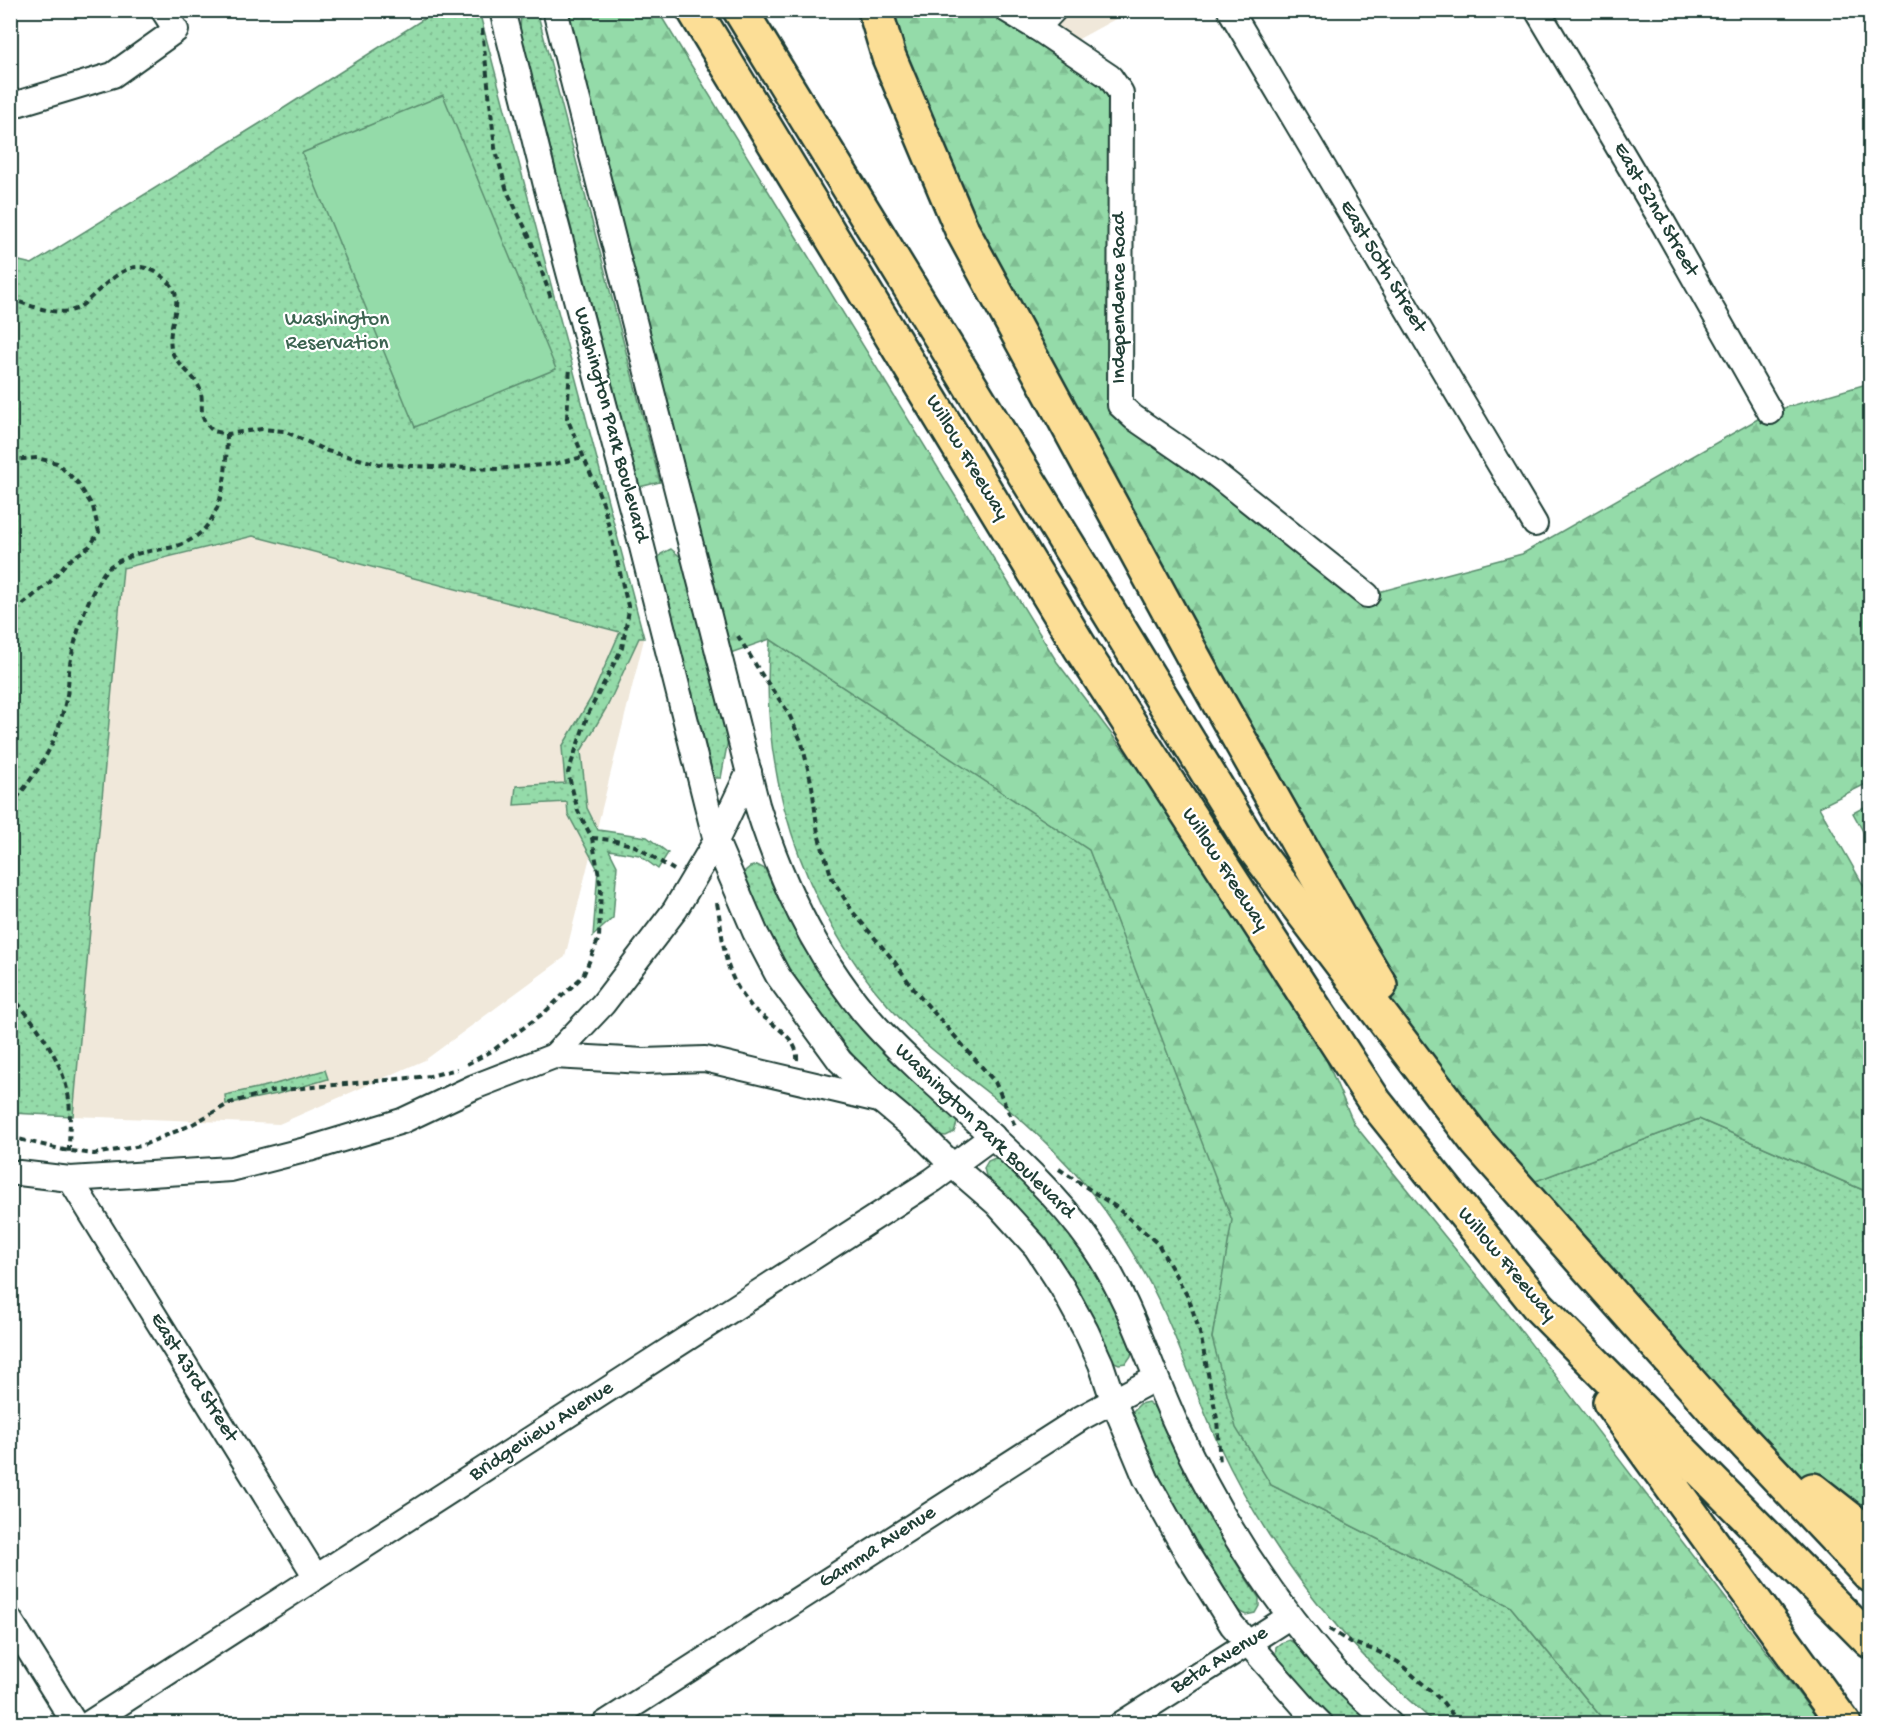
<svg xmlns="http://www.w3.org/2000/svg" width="1881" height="1734" viewBox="0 0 1881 1734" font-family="'Gochi Hand',sans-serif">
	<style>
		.built { fill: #f0e8da }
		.grass { fill: url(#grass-dots); stroke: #5a8c6e; stroke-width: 1.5 }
		.forest { fill: url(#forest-firs); stroke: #5a8c6e; stroke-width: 1.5 }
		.pitch { fill: #94dba9; stroke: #5a8c6e; stroke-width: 1.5 }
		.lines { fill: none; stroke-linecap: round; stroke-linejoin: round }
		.minor-casing { stroke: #1f3d34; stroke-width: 28 }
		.highway-casing { stroke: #1f3d34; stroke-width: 38 }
		.path { stroke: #1f3d34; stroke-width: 4; stroke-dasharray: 6 4.5; stroke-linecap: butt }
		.minor { stroke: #fff; stroke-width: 24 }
		.highway { stroke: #fcde96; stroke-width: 33 }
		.labels { text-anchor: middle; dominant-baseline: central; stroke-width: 4.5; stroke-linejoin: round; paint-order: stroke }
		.street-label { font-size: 21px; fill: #1f3d34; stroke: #fff }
		.park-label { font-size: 21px; fill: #3c6451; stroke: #fff }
	</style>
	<defs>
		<pattern id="grass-dots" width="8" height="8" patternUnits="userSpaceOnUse" patternTransform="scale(1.5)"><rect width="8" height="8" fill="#94dba9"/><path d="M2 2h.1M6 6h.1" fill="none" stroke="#7fbd92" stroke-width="1.8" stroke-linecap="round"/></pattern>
		<pattern id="forest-firs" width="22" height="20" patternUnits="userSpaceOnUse" patternTransform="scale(1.5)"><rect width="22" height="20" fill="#94dba9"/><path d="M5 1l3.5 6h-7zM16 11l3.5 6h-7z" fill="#7fbd92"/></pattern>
	</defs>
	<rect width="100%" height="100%" fill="#fff"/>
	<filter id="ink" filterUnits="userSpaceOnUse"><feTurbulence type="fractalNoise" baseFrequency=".0167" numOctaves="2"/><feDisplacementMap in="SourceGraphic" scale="12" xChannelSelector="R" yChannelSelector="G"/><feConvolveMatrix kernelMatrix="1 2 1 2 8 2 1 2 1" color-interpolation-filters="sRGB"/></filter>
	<g filter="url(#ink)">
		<g class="built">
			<path d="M945,11H1130L1064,47Z"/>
			<path d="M253,536L644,639L565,957L425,1060L279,1124L73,1116L123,569Z"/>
		</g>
		<g class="grass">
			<path d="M436,11H479L644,638H639L607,707L581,751L587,808L598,830L647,837L668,853L658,869L639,855L609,850L617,866L613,918L593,936L598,870L568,814L567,802L514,805L516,786L565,783L562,747L591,698L620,632L253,536L123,568L73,1116L11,1113V259L32,264L259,124Z"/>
			<path d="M521,11H537L660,482L639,487L520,32Z"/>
			<path d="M671,549L683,559L728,740L721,778H714L658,560L661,554Z"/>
			<path d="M770,639L1089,849L1233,1220L1212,1338L1271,1485L1510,1606L1606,1723H1435C1344,1646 1270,1553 1219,1445C1199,1403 1185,1359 1166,1316C1152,1284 1134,1254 1115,1225C1082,1175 1039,1133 992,1096C970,1078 946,1062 925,1043C813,941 757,789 770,639Z"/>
			<path d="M1870,804V844L1853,813Z"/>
			<path d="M757,865L765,869C791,930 825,990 871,1039C897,1066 927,1091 955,1116L957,1123L954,1132L946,1136L938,1135L862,1066L815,1010L790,975L760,921L744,879L745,871L750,867Z"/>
			<path d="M325,1070L328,1079L277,1094L226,1104L225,1095L275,1084Z"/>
			<path d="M1699,1119L1870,1193V1535L1717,1413L1517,1188Z"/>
			<path d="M995,1158L1005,1162L1062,1224L1090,1265L1120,1319L1132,1350L1131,1356L1126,1363L1119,1364L1112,1361L1029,1222L986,1176L984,1168L988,1161Z"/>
			<path d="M1148,1402L1155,1408C1185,1474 1218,1538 1259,1598V1606L1255,1613L1246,1615L1238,1611L1198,1551L1162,1482L1133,1419V1411L1140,1404Z"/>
			<path d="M1289,1640L1295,1644L1316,1669L1372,1723H1336L1275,1660L1276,1647L1281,1643Z"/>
		</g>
		<g class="forest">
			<path d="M555,11H658L1057,662L1285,964L1354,1124L1515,1323L1821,1723H1606L1510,1606L1271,1485L1236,1428L1212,1338L1232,1220L1089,850L770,639L719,657Z"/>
			<path d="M875,11H1007L1110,77L1119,392L1367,595L1522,554L1770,412L1870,383V782L1819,807L1870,897V1193L1699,1119L1517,1188L1477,1142L1350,935L962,230Z"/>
		</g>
		<path class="pitch" d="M443,95L556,369L415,427L302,153Z"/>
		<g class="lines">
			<g class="minor-casing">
				<g id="minor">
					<path d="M502,10L550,201L640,539L716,841L755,932L778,976L840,1061L880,1100L922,1135L953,1166L997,1204L1036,1247L1062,1287L1086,1331L1101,1364L1113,1400L1146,1479L1187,1553L1232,1625L1307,1710L1321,1724"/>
					<path d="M555,10L757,805C782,885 818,962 874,1024C944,1101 1033,1160 1093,1246C1131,1301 1149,1366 1177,1426C1218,1516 1271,1599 1337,1673C1353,1691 1373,1707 1390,1724"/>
					<path d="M1007,10L1037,28L1110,77L1121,93L1120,405L1133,417L1213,472L1367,595"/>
					<path d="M1230,10L1535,524"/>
					<path d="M1537,10L1662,221L1770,412"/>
					<path d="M1037,28L1054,10"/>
					<path d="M10,106L113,75L176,30L163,10"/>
					<path d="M554,1056L603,1004L675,910L716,841L749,772"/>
					<path d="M10,1173H19L70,1179L231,1169L309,1149L402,1121L474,1087L554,1056L644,1061L705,1059L879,1100"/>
					<path d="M70,1179L316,1577"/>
					<path d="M10,1620L75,1724"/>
					<path d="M88,1724L933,1180L993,1136"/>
					<path d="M604,1724L1081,1418L1156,1378"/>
					<path d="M1121,1724L1289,1617"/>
				</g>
			</g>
			<g class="highway-casing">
				<g id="highway">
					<path d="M694,10L1080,647L1375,1102L1539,1307L1870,1641"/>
					<path d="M740,10L1253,847L1477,1142L1717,1413L1870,1575"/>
					<path d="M875,10L889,57L962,230L1206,680L1350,935L1380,985"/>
					<path d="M1610,1402L1844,1724"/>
					<path d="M1813,1490L1870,1535"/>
				</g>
			</g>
			<g class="path">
				<path d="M482,29L495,148L507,191L530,238L552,301"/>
				<path d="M10,299C30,305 63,320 81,306C96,294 107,280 124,271C134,265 144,266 154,271C195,294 166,316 171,348C174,363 191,372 198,385C205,396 199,409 204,420C206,424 210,428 213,431L227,434L262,429L284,431L327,451L379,464L432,467L498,469L554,464L583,457"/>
				<path d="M10,460L37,458L57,463L78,483L93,507L99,532L90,546L67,562L50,582L21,606L10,610"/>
				<path d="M738,636L762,675L788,712L802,743L812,786L818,834L832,878L852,911L894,961L915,991L995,1082L1015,1126"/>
				<path d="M10,807C30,781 49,757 59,726C62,716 65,705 67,695C69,683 68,670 71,659C77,630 87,599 103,574C109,565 120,560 129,557C146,549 165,551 182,544C226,527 226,473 227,434"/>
				<path d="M592,838L612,840L635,846L674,870"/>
				<path d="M717,903C725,945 721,970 751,1006C765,1022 799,1035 797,1060"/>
				<path d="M10,995C36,1022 64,1062 69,1100C71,1117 69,1135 69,1152"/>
				<path d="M467,1064L492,1051L545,1012L583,976L599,938L601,887L592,838L578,811L568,773L588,714L622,648L629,610L603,503L567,418L570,366"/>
				<path d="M10,1137L64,1150L94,1154L141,1146L191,1125L230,1103L271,1091L430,1076L457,1069"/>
				<path d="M1059,1169L1116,1207L1158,1244L1189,1299L1200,1333L1217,1419L1220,1464"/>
				<path d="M1329,1629L1350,1642L1377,1651L1398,1662L1441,1700L1460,1724"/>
			</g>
			<use href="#minor" class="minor"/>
			<use href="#highway" class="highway"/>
		</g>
	</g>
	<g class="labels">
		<g class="street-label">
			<text transform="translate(1655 210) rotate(60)">East 52nd Street</text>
			<text transform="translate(1382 267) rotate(59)">East 50th Street</text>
			<text transform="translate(1120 298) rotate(-90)">Independence Road</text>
			<text transform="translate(610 425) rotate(75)">Washington Park Boulevard</text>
			<text transform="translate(966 458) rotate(59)">Willow Freeway</text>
			<text transform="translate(1224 870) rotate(57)">Willow Freeway</text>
			<text transform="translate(984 1132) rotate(44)">Washington Park Boulevard</text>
			<text transform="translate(1506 1265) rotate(50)">Willow Freeway</text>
			<text transform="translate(193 1378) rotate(58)">East 43rd Street</text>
			<text transform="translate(542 1432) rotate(-33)">Bridgeview Avenue</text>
			<text transform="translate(878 1548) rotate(-33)">Gamma Avenue</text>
			<text transform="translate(1220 1661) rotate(-32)">Beta Avenue</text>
		</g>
		<g class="park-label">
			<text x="337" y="320">Washington<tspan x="337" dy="24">Reservation</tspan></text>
		</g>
	</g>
	<rect width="1881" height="1734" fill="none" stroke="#fff" stroke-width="36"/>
	<rect x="18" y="18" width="1845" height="1698" fill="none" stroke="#1f3d34" stroke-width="2" filter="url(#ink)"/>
</svg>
